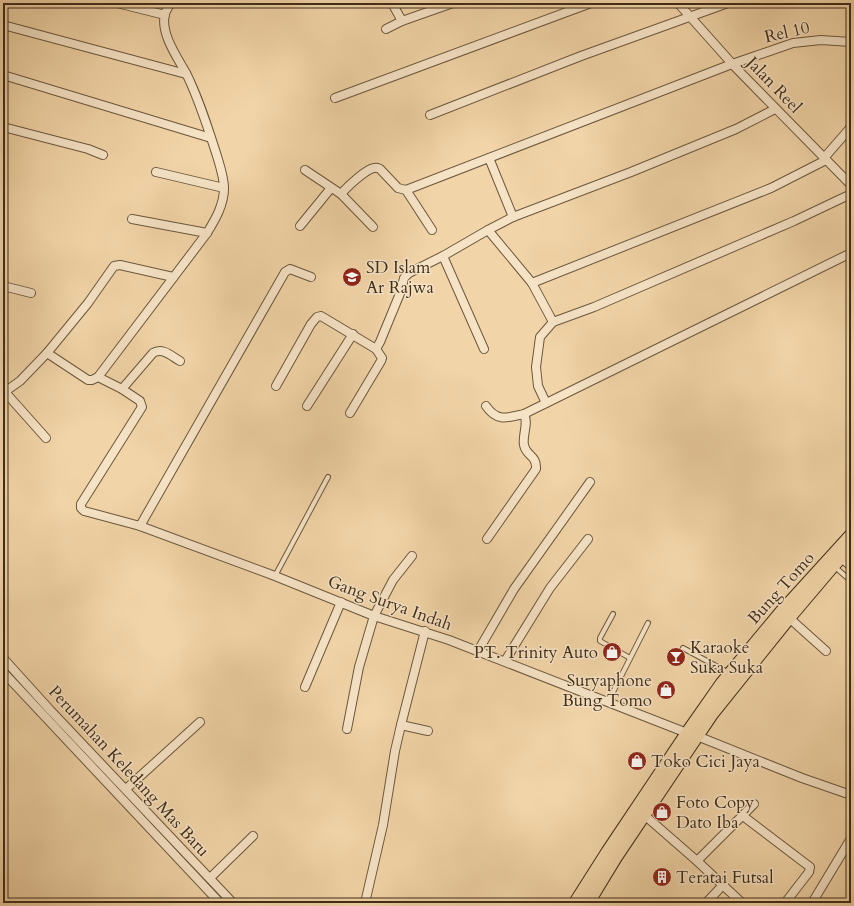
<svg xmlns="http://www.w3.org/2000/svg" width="854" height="906" viewBox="0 0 854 906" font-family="Cardo,serif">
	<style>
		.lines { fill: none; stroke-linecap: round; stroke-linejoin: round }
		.service-casing { stroke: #6c573c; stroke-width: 6 }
		.minor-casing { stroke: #6c573c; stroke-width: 10 }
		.primary-casing { stroke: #402d18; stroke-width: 14 }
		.service { stroke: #f6e3c6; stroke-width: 4 }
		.minor { stroke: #f6e3c6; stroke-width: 8 }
		.primary { stroke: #f1d4a7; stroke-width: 12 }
		.labels { text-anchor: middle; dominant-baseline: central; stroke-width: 3; stroke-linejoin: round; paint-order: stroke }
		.street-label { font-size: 17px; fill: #402d18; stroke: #f6e3c6 }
		.poi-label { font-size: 17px; fill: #402d18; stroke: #f6e3c6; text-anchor: start }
	</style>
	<rect width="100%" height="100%" fill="#f1d4a7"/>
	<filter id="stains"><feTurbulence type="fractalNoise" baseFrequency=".005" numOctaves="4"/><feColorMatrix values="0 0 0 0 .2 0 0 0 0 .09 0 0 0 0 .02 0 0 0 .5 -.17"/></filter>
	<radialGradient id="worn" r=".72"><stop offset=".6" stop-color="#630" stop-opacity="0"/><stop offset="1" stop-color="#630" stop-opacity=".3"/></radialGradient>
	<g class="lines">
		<g class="service-casing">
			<g id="service">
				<path d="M840,559L851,569"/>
				<path d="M835,567L851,581"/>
				<path d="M275,576L328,477"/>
				<path d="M613,614L600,638V641L630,658"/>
				<path d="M683,648L729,673"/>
				<path d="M608,702L648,623"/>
			</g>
		</g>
		<g class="minor-casing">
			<g id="minor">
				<path d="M117,3L165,15"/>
				<path d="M170,3C169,7 166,10 165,14C160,33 177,57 186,73C199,99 208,128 217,156C220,166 224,178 224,188C224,205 215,220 207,233L98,377L122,389L153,353C163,347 171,356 180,361"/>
				<path d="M392,3L402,21"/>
				<path d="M678,3L735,67L851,185"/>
				<path d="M3,25L186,74"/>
				<path d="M386,29L402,21L453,3"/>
				<path d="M3,75L211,138"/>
				<path d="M335,98L591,3"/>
				<path d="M430,115L581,56L728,3"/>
				<path d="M3,127L88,149L103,155"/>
				<path d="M489,158L513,217"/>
				<path d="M824,158L851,127"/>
				<path d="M305,170L341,194"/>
				<path d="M156,172L224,188"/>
				<path d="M132,219L207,233"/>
				<path d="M300,226L331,188"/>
				<path d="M373,227L341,194C347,187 366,169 374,168C377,167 378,168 380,169L398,188L406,190"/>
				<path d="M432,230L406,190L732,64L793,43L821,40L851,42"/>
				<path d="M488,230L532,283L553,322"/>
				<path d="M443,256L484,349"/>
				<path d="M532,283L771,188L826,160"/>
				<path d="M3,286L31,293"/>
				<path d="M47,353L88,380H92L98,377"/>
				<path d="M276,386L311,324L317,317L321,316L376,349"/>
				<path d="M122,389L140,401L142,407L81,504V508L84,511L140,526L275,576L374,616L449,640L687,733"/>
				<path d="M5,392L46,438"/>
				<path d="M3,393L20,381L47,353L88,303L114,266L120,265L173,277"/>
				<path d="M546,403L538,386L536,367L540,337L553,322L594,307L794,221L851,194"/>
				<path d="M307,406L353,334"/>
				<path d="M486,406C497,422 507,418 524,414C529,422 522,436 524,445C526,456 537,455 536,469L487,539"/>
				<path d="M350,413L381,361L382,358L376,349L380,342L401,291L404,278L409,273L443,256L488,230L513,217L631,172L736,129L775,109"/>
				<path d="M524,414L851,253"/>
				<path d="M140,526L285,272L290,269L311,277"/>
				<path d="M787,616L826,651"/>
				<path d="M478,651L514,589L590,482"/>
				<path d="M3,658L51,711L233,903"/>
				<path d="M505,661L550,588L588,539"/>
				<path d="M3,672L220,903"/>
				<path d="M305,687L341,602"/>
				<path d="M401,725L428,731"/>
				<path d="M347,729L359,667L374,616L393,580L412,556"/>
				<path d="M697,736L802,778L851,795"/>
				<path d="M126,789L200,722"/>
				<path d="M642,813L697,861L742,903"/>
				<path d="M743,816L810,867L809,872L785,903"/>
				<path d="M697,861L754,804"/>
				<path d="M210,878L253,836"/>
				<path d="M365,903L383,825L395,751L401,725L425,631"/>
				<path d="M706,903L723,885"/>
				<path d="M812,903L850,840"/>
			</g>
		</g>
		<g class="primary-casing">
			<g id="primary">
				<path d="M575,903L608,851L687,733L722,683L781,612L851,535"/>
				<path d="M588,903L616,857L712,714L789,618L833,566L851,547"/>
			</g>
		</g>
		<use href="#service" class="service"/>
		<use href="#minor" class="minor"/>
		<use href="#primary" class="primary"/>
	</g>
	<defs>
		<g id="school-disc" transform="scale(1)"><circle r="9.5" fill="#8f2418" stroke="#f6e3c6"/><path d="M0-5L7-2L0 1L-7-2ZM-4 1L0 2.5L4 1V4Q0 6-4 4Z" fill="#fff"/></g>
		<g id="shop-disc" transform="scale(1)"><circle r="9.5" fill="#8f2418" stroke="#f6e3c6"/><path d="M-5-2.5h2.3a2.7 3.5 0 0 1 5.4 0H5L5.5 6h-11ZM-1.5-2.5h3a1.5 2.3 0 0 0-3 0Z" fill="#fff"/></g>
		<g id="bar-disc" transform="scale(1)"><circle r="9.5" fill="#8f2418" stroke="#f6e3c6"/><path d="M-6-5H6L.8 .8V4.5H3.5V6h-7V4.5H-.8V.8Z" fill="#fff"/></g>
		<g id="building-disc" transform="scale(1)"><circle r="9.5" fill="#8f2418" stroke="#f6e3c6"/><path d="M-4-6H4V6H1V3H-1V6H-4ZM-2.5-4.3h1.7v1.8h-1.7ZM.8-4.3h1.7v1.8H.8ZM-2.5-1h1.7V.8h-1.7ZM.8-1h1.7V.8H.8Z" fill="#fff"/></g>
	</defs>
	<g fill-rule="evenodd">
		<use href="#school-disc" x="352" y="277"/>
		<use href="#shop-disc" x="612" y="652"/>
		<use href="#bar-disc" x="676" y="657"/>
		<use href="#shop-disc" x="666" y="690"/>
		<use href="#shop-disc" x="637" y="761"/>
		<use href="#shop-disc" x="662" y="812"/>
		<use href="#building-disc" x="662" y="877"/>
	</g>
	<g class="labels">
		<g class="street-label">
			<text transform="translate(787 32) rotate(-13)">Rel 10</text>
			<text transform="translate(774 85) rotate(46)">Jalan Reel</text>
			<text transform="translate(781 588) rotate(-48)">Bung Tomo</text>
			<text transform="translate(390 603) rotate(20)">Gang Surya Indah</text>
			<text transform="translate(129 771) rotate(47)">Perumahan Keledang Mas Baru</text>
		</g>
		<g class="poi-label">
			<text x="366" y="267">SD Islam<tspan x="366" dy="20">Ar Rajwa</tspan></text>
			<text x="690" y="647">Karaoke<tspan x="690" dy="20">Suka Suka</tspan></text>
			<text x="598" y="652" text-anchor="end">PT. Trinity Auto</text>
			<text x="652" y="680" text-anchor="end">Suryaphone<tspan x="652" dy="20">Bung Tomo</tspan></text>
			<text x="651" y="761">Toko Cici Jaya</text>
			<text x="676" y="802">Foto Copy<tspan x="676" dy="20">Dato Iba</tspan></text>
			<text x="676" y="877">Teratai Futsal</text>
		</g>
	</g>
	<rect width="854" height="906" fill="none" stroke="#f1d4a7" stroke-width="16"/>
	<rect x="4" y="4" width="846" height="898" fill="none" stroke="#402d18" stroke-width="2"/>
	<rect x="8" y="8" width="838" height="890" fill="none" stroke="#402d18"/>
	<rect width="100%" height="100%" filter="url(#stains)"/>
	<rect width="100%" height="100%" fill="url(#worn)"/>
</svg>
